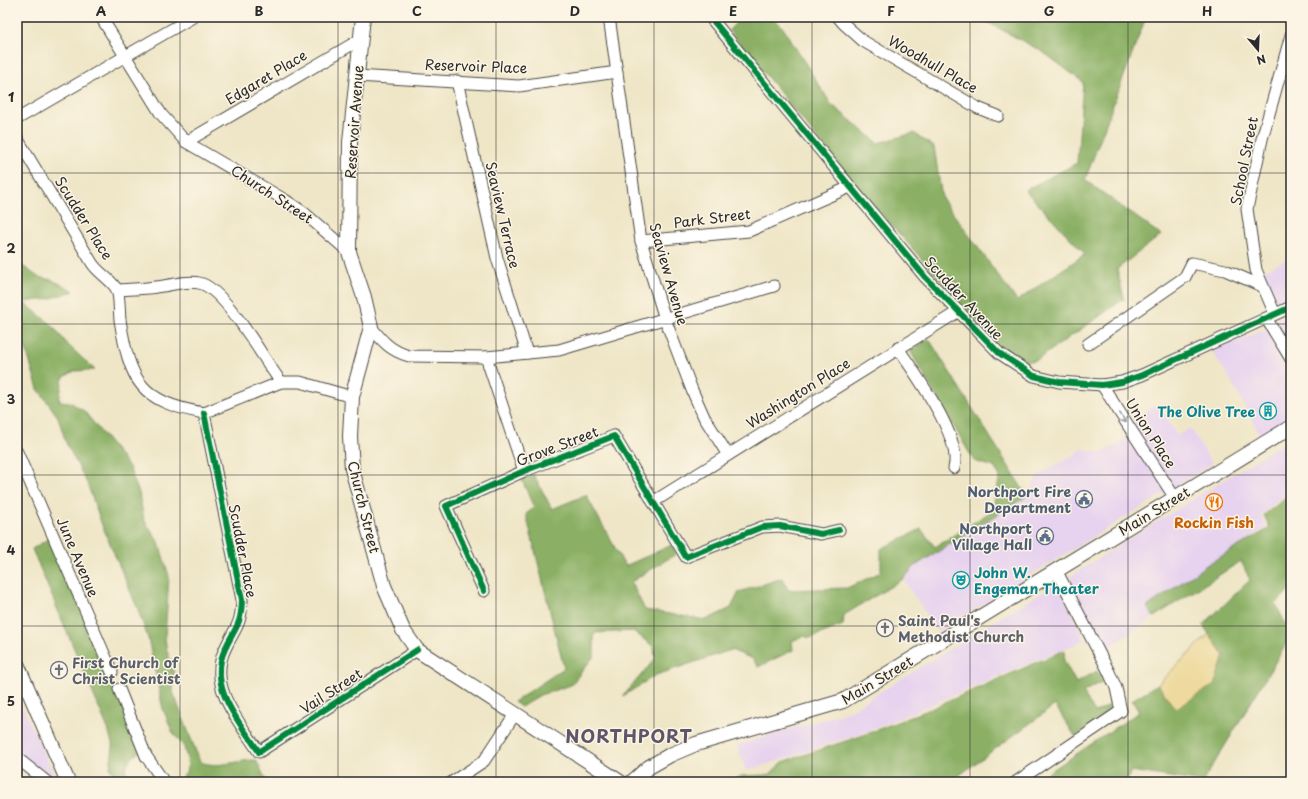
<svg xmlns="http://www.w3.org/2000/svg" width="1308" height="799" viewBox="0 0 1308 799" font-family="'Playpen Sans',sans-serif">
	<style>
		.built { fill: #e7d2ef }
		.forest { fill: #8bb065; stroke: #5b6e48 }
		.sand { fill: #eeda9e; stroke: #8c8264 }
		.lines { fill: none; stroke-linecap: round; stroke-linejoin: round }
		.minor-casing { stroke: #484742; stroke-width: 13 }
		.major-casing { stroke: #484742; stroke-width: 16 }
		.minor { stroke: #fff; stroke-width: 11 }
		.major { stroke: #fff; stroke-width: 14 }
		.cycleway-casing { stroke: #fcf5e5; stroke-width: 8 }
		.cycleway { stroke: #00873e; stroke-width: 6 }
		.oneway { stroke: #a0a0a0 }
		.grid { fill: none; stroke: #2b2b2b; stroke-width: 1; stroke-opacity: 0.55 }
		.labels { text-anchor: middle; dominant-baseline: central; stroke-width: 3; stroke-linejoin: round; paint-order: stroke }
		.street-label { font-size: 14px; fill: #2b2b2b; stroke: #fcf5e5 }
		.culture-label { font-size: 14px; font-weight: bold; fill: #0d838f; stroke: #fcf5e5; text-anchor: end }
		.service-label { font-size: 14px; font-weight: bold; fill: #4e5e75; stroke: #fcf5e5; text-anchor: end }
		.food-label { font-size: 14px; font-weight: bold; fill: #c56008; stroke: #fcf5e5 }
		.worship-label { font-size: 14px; font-weight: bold; fill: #5b616d; stroke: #fcf5e5; text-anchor: start }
		.district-label { font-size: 18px; font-weight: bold; letter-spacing: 1px; fill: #5d556b; stroke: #fcf5e5 }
		.neatline { fill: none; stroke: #2b2b2b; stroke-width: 1.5 }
		.grid-label { font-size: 13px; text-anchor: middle; font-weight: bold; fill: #2b2b2b }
	</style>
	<rect width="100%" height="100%" fill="#fcf5e5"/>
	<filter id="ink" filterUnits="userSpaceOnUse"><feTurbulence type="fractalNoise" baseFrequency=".025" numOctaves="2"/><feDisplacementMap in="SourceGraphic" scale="8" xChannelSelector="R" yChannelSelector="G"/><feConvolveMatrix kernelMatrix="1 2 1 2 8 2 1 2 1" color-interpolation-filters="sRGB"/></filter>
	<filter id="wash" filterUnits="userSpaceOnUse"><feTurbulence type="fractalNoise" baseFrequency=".012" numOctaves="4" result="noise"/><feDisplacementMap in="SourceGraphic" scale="16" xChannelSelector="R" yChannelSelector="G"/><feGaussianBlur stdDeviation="0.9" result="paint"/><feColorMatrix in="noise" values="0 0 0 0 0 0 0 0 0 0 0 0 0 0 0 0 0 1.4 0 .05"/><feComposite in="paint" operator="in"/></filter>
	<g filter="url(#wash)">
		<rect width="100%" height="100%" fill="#efe6c7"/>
		<g class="built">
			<path d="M1291,257V300L1279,306L1264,271Z"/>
			<path d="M1291,314V352L1273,322Z"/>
			<path d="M1267,329L1291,368V420L1261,437L1231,381L1212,351Z"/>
			<path d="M1158,404L1177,436L1190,428L1212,464L938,632L903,579L915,566L1027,496L1038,476L1083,449L1102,453L1132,435L1125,424Z"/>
			<path d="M1291,438V490L1261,515L1267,527L1147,607L1154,617L1103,651L1069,577Z"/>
			<path d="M1057,583L1085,640L866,732L746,771L737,745L848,712Z"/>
			<path d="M17,695L56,779L17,757Z"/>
		</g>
		<g class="forest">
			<path d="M742,17H773L783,28L831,104L878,143L914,133L934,147L942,198L1017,301L1085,254L1025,190L1077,163L1083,82L1043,52L978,17H1146L1085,180L1161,235L1117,269L1124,299L1037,360C1020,363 1015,358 1001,348L854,183L729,30Z"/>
			<path d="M17,262L38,277L52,280L74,291L48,299L23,302L51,324L68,345L95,370L74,371L63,378L59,401L70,402L84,411L129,467L139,493L144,520L159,543L169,576L165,638L167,651L174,671L173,692L200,762C219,769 236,760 256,760L267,782H178L186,772L188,763L184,747L172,731L163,709L148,638L137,607L102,525L87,483L66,443L58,417L38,389L25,346L17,332Z"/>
			<path d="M929,339L1027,496L915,566L903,579L844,615L843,625L810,638L804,636L792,641L793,650L758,667L753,659L731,650L656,675L623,696L655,659L654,647L633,631L594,633V656L571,685L540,695L521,707L514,702L564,668L526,514L534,508L522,480L534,475L552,509L586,495L625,566L672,545L676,554L631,582L645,610L706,620L731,608L739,592L783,578L788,590L847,588L881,572V549L921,529L935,547L992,511L1000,476L994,467L974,461L910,351Z"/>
			<path d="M1291,494V588L1276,604L1291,636L1203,782L1131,771L1126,782H1065L1039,779L1139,712L1132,700L1158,684L1175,709L1224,656L1203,625L1250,580L1241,561L1154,617L1147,607L1208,564L1270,528L1264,515Z"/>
			<path d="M50,538L141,750C128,762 123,764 127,782H121L110,768L113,747L108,729L32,549Z"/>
			<path d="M1065,650L1064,661L1076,683L1097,671L1104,681L1083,692L1095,713L1113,703L1114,711L1075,736L1055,705L950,782H730L741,776L769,775L783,762L864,735L933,708Z"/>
		</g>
		<path class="sand" d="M1209,634L1224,656L1214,685L1175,709L1158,684Z"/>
	</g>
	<g filter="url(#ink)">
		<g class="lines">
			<g class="minor-casing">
				<g id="minor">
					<path d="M101,17L161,114L186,142L285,200L303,212L349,252"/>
					<path d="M609,17L641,241L665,319L692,390L704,417L728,455"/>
					<path d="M710,17L925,277L999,353L1034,376L1059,382L1102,385L1122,382L1142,375L1291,307"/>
					<path d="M838,17L844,24L863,41L978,108L998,116"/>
					<path d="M357,76L519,86L617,72"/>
					<path d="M457,81L497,258L527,353"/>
					<path d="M17,119L193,17"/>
					<path d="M17,138C42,180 67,222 92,263C98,273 112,280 117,290C120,298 119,311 120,320C130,381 140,402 204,413"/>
					<path d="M186,142L361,39"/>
					<path d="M641,241L749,231L850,187"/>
					<path d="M117,290C130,289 143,289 156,287C170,286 185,280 199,283C225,288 263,359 281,382"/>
					<path d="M1275,314L1256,270L1247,209L1262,139L1291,35"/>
					<path d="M1266,318L1291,359"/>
					<path d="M371,327C383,342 391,351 409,356L486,357L559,350L774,286"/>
					<path d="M1088,344L1185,277L1192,263L1225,270L1262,286"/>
					<path d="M898,348C915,374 963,438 954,468"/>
					<path d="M486,357L524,471"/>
					<path d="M1102,385L1175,498"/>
					<path d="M204,413L242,600C241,627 235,627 225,649C207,687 239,721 259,752L417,650"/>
					<path d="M204,413L281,382H300L352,397"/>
					<path d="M17,452L112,672"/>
					<path d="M653,502L959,311"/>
					<path d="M484,591L446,506L524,471L614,436L686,557L762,527L780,526L821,534L839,530"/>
					<path d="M119,689L146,756L164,782"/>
					<path d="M17,758L47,782"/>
					<path d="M452,782L484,761L515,714"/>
					<path d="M1016,782L1121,711L1116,688L1109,672L1056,570"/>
				</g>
			</g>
			<g class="major-casing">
				<g id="major">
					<path d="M363,17L350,142L349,252L364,297L371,327L352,397L350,436L352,469L384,586L403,630L417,650L620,782"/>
					<path d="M17,664L68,782"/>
					<path d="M632,782L649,767L670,755L696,744L843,701L1291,427"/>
				</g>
			</g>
			<use href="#minor" class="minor"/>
			<use href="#major" class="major"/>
			<g class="cycleway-casing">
				<g id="cycleway">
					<path d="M710,17L925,277L999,353L1034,376L1059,382L1102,385L1122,382L1142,375L1291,307"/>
					<path d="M204,413L242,600C241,627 235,627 225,649C207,687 239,721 259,752L417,650"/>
					<path d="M484,591L446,506L524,471L614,436L686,557L762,527L780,526L821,534L839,530"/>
				</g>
			</g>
			<use href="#cycleway" class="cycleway"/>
		</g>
		<defs><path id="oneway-shaft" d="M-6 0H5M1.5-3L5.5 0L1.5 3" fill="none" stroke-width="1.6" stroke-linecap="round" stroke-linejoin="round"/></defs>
		<use class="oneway" href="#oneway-shaft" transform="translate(1123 418) rotate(57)"/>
	</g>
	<path class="grid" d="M180,17V782M338,17V782M496,17V782M654,17V782M812,17V782M970,17V782M1128,17V782M17,173H1291M17,324H1291M17,475H1291M17,626H1291"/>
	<defs>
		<g id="building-ring" transform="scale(0.9)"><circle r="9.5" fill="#fcf5e5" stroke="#0f9aa8" stroke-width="1.5"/><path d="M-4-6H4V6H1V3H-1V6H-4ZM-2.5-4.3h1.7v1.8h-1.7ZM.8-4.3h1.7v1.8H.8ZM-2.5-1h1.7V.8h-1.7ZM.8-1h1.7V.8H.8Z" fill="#0f9aa8"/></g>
		<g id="civic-ring" transform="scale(0.9)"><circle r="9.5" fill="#fcf5e5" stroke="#5c6f8a" stroke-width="1.5"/><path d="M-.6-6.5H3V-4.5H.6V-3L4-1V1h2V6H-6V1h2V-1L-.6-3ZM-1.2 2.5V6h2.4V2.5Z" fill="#5c6f8a"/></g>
		<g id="restaurant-ring" transform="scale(0.9)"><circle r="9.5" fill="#fcf5e5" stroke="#e8710a" stroke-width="1.5"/><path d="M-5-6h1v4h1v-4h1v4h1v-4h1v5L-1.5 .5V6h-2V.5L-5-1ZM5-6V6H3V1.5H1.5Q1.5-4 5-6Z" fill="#e8710a"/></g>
		<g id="theatre-ring" transform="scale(0.9)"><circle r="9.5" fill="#fcf5e5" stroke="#0f9aa8" stroke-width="1.5"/><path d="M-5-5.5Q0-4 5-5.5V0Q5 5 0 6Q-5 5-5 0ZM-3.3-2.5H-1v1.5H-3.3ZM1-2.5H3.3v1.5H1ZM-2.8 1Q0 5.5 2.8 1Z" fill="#0f9aa8"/></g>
		<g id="church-ring" transform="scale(0.9)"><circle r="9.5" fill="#fcf5e5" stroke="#6b7280" stroke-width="1.5"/><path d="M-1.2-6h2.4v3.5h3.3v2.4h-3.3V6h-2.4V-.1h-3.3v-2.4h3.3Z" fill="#6b7280"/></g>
	</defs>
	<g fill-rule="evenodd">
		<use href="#building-ring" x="1268" y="411"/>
		<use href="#civic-ring" x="1084" y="499"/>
		<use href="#restaurant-ring" x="1214" y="502"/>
		<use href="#civic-ring" x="1045" y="536"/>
		<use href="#theatre-ring" x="961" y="580"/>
		<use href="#church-ring" x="885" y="628"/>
		<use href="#church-ring" x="59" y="670"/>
	</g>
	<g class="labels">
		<g class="street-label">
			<text transform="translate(933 64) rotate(30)">Woodhull Place</text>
			<text transform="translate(476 66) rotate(2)">Reservoir Place</text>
			<text transform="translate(266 77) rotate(-31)">Edgaret Place</text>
			<text transform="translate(354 122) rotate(-86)">Reservoir Avenue</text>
			<text transform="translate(1244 161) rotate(-79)">School Street</text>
			<text transform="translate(272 194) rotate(33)">Church Street</text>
			<text transform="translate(503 215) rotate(77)">Seaview Terrace</text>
			<text transform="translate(84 218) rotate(58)">Scudder Place</text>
			<text transform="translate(712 218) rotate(-7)">Park Street</text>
			<text transform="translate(669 274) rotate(74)">Seaview Avenue</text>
			<text transform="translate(964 298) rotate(47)">Scudder Avenue</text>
			<text transform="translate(798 393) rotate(-32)">Washington Place</text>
			<text transform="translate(1151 433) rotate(57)">Union Place</text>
			<text transform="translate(557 446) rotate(-21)">Grove Street</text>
			<text transform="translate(364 507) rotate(76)">Church Street</text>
			<text transform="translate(1154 511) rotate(-31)">Main Street</text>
			<text transform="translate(243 551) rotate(79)">Scudder Place</text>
			<text transform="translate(78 557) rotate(67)">June Avenue</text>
			<text transform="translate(877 680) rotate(-31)">Main Street</text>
			<text transform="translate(331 691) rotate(-33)">Vail Street</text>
		</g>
		<g class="culture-label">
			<text x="1255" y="411">The Olive Tree</text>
			<text x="974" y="572" text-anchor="start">John W.<tspan x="974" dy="16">Engeman Theater</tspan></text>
		</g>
		<g class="service-label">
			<text x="1071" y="491">Northport Fire<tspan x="1071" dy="16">Department</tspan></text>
			<text x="1032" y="528">Northport<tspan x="1032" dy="16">Village Hall</tspan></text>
		</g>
		<g class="food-label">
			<text x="1214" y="522">Rockin Fish</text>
		</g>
		<g class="worship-label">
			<text x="898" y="620">Saint Paul's<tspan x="898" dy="16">Methodist Church</tspan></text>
			<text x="72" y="662">First Church of<tspan x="72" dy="16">Christ Scientist</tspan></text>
		</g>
		<g class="district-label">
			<text x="629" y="735">NORTHPORT</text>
		</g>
	</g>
	<rect width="1308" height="799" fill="none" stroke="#fcf5e5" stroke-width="44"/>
	<g transform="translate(1258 50) rotate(161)" stroke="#fcf5e5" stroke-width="3" paint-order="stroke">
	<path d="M0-3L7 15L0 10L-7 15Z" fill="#2b2b2b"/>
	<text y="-6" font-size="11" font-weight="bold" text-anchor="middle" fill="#2b2b2b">N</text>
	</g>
	<rect x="22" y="22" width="1264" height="755" class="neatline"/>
	<g class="grid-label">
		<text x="101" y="16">A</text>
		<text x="259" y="16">B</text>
		<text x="417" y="16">C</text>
		<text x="575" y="16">D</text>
		<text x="733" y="16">E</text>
		<text x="891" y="16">F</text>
		<text x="1049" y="16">G</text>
		<text x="1207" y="16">H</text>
		<text x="11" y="102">1</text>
		<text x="11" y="253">2</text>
		<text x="11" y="404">3</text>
		<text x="11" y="555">4</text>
		<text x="11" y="706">5</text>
	</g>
</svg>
